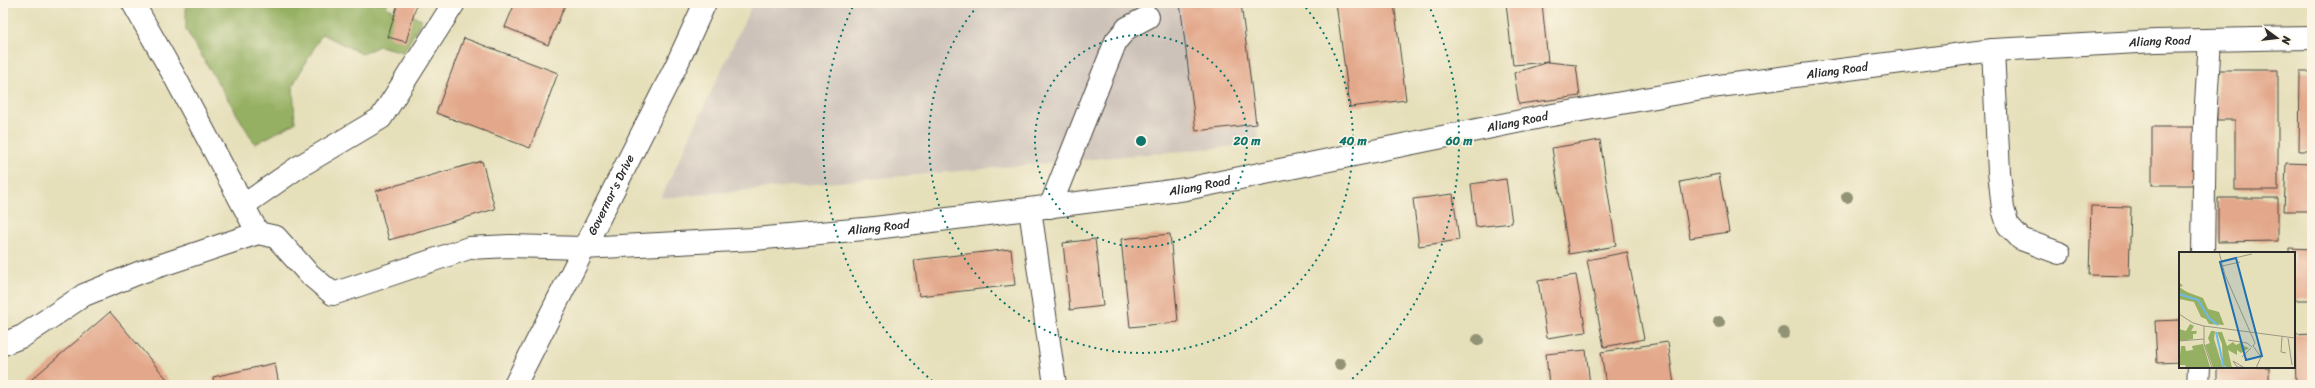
<svg xmlns="http://www.w3.org/2000/svg" width="2315" height="388" viewBox="0 0 2315 388" font-family="Sriracha,sans-serif">
	<style>
		.industrial { fill: #cdc2b9 }
		.forest { fill: #95b062; stroke: #606e46 }
		.building { fill: #e3a88b }
		.lines { fill: none; stroke-linecap: round; stroke-linejoin: round }
		.minor-casing { stroke: #474640; stroke-width: 24 }
		.major-casing { stroke: #474640; stroke-width: 24 }
		.minor { stroke: #fff; stroke-width: 22 }
		.major { stroke: #fff; stroke-width: 22 }
		.tree { fill: #929375 }
		.ring { fill: none; stroke: #0f766e; stroke-width: 2; stroke-dasharray: 2 4 }
		.labels { text-anchor: middle; dominant-baseline: central; stroke-width: 3.5; stroke-linejoin: round; paint-order: stroke }
		.street-label { font-size: 12px; fill: #2b2b2b; stroke: #fcf5e5 }
		.inset-river { fill: none; stroke: #6dbae7; stroke-width: 2 }
		.inset-road { fill: none; stroke: #9b9781; stroke-width: 1 }
		.view { fill: #1f6fb2; fill-opacity: 0.15; stroke: #1f6fb2; stroke-width: 2 }
		.inset-edge { fill: none; stroke: #2b2b2b; stroke-width: 2 }
		.centre { fill: #0f766e; stroke: #fcf5e5; stroke-width: 2 }
		.ring-label { font-size: 12px; text-anchor: middle; font-weight: bold; fill: #0f766e; stroke: #fcf5e5; stroke-width: 3.5; stroke-linejoin: round; paint-order: stroke }
	</style>
	<rect width="100%" height="100%" fill="#fcf5e5"/>
	<filter id="ink" filterUnits="userSpaceOnUse"><feTurbulence type="fractalNoise" baseFrequency=".025" numOctaves="2"/><feDisplacementMap in="SourceGraphic" scale="8" xChannelSelector="R" yChannelSelector="G"/><feConvolveMatrix kernelMatrix="1 2 1 2 8 2 1 2 1" color-interpolation-filters="sRGB"/></filter>
	<filter id="wash" filterUnits="userSpaceOnUse"><feTurbulence type="fractalNoise" baseFrequency=".012" numOctaves="4" result="noise"/><feDisplacementMap in="SourceGraphic" scale="16" xChannelSelector="R" yChannelSelector="G"/><feGaussianBlur stdDeviation="0.9" result="paint"/><feColorMatrix in="noise" values="0 0 0 0 0 0 0 0 0 0 0 0 0 0 0 0 0 1.4 0 .05"/><feComposite in="paint" operator="in"/></filter>
	<g filter="url(#wash)">
		<rect width="100%" height="100%" fill="#e5dfba"/>
		<path class="industrial" d="M753,3H1242L1259,144L661,198Z"/>
		<path class="forest" d="M186,3H387V8L422,19L404,52L379,46L362,54L322,34L293,85L295,123L255,144L186,30Z"/>
		<g id="blocks">
			<g class="building">
				<path d="M398,3H417L406,42L388,37Z"/>
				<path d="M515,3H566L548,45L505,27Z"/>
				<path d="M1180,3H1241L1256,124L1196,131Z"/>
				<path d="M1336,3H1394L1406,100L1350,107Z"/>
				<path d="M1506,3H1542L1548,62L1513,65Z"/>
				<path d="M464,38L558,73L530,148L436,113Z"/>
				<path d="M1548,62L1576,65L1580,96L1519,104L1514,73Z"/>
				<path d="M2217,70H2278V190H2235V120H2217Z"/>
				<path d="M2300,72H2312V151H2299Z"/>
				<rect x="2152" y="127" width="45" height="58"/>
				<path d="M1600,140L1616,246L1569,254L1552,148Z"/>
				<path d="M482,161L495,209L389,240L376,191Z"/>
				<path d="M2286,163L2312,164V211H2284Z"/>
				<path d="M1719,174L1729,232L1690,238L1680,182Z"/>
				<path d="M1506,179L1512,223L1476,227L1471,184Z"/>
				<path d="M1453,194L1459,240L1419,246L1413,199Z"/>
				<path d="M2218,198H2278V241L2218,242Z"/>
				<path d="M2091,206L2131,207L2129,276L2089,275Z"/>
				<path d="M1170,234L1178,322L1130,327L1121,239Z"/>
				<path d="M1095,239L1103,306L1070,310L1063,243Z"/>
				<path d="M2289,248L2312,249V300H2294V253H2289Z"/>
				<path d="M1011,249L1015,285L919,296L914,260Z"/>
				<path d="M1627,252L1644,339L1604,347L1587,260Z"/>
				<path d="M1576,275L1586,332L1547,338L1538,281Z"/>
				<path d="M110,312L172,385H25Z"/>
				<path d="M2180,320V362L2157,363L2155,321Z"/>
				<path d="M2312,334V381L2296,382L2294,335Z"/>
				<path d="M1668,342L1674,385H1606L1601,352Z"/>
				<path d="M1586,350L1590,385H1549L1546,354Z"/>
				<path d="M275,363L279,385H214L213,377Z"/>
				<rect x="2217" y="367" width="52" height="18"/>
			</g>
		</g>
	</g>
	<g filter="url(#ink)">
		<use href="#blocks" fill-opacity="0" stroke="#474640" stroke-width="1"/>
		<g class="lines">
			<g class="minor-casing">
				<g id="minor">
					<path d="M133,3L176,79L258,233"/>
					<path d="M1993,50L1999,172L2003,209L2008,225L2021,239L2059,253"/>
					<path d="M244,205L297,168L381,118L454,3"/>
					<path d="M1050,207L1116,41L1127,28L1148,17"/>
					<path d="M1030,209L1055,385"/>
					<path d="M2203,253L2205,119L2210,40"/>
					<path id="s1" d="M3,344L23,336L84,295L141,272L258,233L276,237L308,273L333,294L469,248L510,246L583,248L754,239L875,228L1142,195L1186,189L1541,117L1719,86L1993,50L2156,41L2312,38"/>
					<path d="M2198,385L2199,367"/>
				</g>
			</g>
			<g class="major-casing">
				<g id="major">
					<path id="s2" d="M515,385L676,66L705,3"/>
				</g>
			</g>
			<use href="#minor" class="minor"/>
			<use href="#major" class="major"/>
		</g>
		<g class="tree">
			<circle cx="1847" cy="197" r="6"/>
			<circle cx="1719" cy="322" r="6"/>
			<circle cx="1784" cy="333" r="6"/>
			<circle cx="1478" cy="340" r="6"/>
			<circle cx="1340" cy="364" r="6"/>
		</g>
	</g>
	<g class="ring">
		<circle cx="1141" cy="141" r="106"/>
		<path d="M1302 3A212 212 0 1 1 980 3"/>
		<path d="M937 385A318 318 0 0 1 854 4M1428 4A318 318 0 0 1 1345 385"/>
	</g>
	<g class="labels">
		<g class="street-label">
			<text stroke="none"><textPath href="#s1" startOffset="2229">Aliang Road</textPath></text>
			<text stroke="none"><textPath href="#s1" startOffset="1905">Aliang Road</textPath></text>
			<text stroke="none"><textPath href="#s1" startOffset="1581">Aliang Road</textPath></text>
			<text stroke="none"><textPath href="#s1" startOffset="1257">Aliang Road</textPath></text>
			<text stroke="none"><textPath href="#s2" startOffset="213">Governor's Drive</textPath></text>
			<text stroke="none"><textPath href="#s1" startOffset="933">Aliang Road</textPath></text>
		</g>
	</g>
	<g transform="translate(2179 252)">
		<rect width="116" height="116" fill="#e5dfba"/>
		<path d="M0,30L4,34L0,35L8,40L24,46L29,57L40,60L45,73L30,72L27,67L22,65L15,50L0,47ZM11,72L15,74L12,79H18L17,82H14V87L0,89V77L7,79ZM32,79H36L35,87L44,116H34L26,93L31,91L29,86ZM38,80H43L48,94L54,90L57,93L63,90L65,94L70,96L62,101L58,98V103L49,98L53,116H48L44,112L43,92ZM24,92L31,115L7,116L6,113H0L2,94H6L7,99L14,98L13,94Z" fill="#95b062"/>
		<path class="inset-river" d="M0,42L19,48L30,66L39,73M37,80L45,116"/>
		<path class="inset-road" d="M40,0L46,23L76,91L74,94L82,105L77,116M42,9L73,2M43,14L61,10M0,62L14,71L25,74L116,86M25,74V92L33,116M103,85L102,100L107,101M109,86L113,113M49,88L68,91L73,95M0,89L25,87M63,105L72,96M64,115L54,109L58,115L75,116"/>
		<path class="view" d="M57,6L83,104L67,108L41,10Z"/>
		<rect width="116" height="116" class="inset-edge"/>
	</g>
	<circle cx="1141" cy="141" r="6" class="centre"/>
	<g class="ring-label">
		<text x="1247" y="145">20 m</text>
		<text x="1353" y="145">40 m</text>
		<text x="1459" y="145">60 m</text>
	</g>
	<rect width="2315" height="388" fill="none" stroke="#fcf5e5" stroke-width="16"/>
	<g transform="translate(2277 38) rotate(105)" stroke="#fcf5e5" stroke-width="3" paint-order="stroke">
	<path d="M0-3L7 15L0 10L-7 15Z" fill="#2b2b2b"/>
	<text y="-6" font-size="11" font-weight="bold" text-anchor="middle" fill="#2b2b2b">N</text>
	</g>
</svg>
